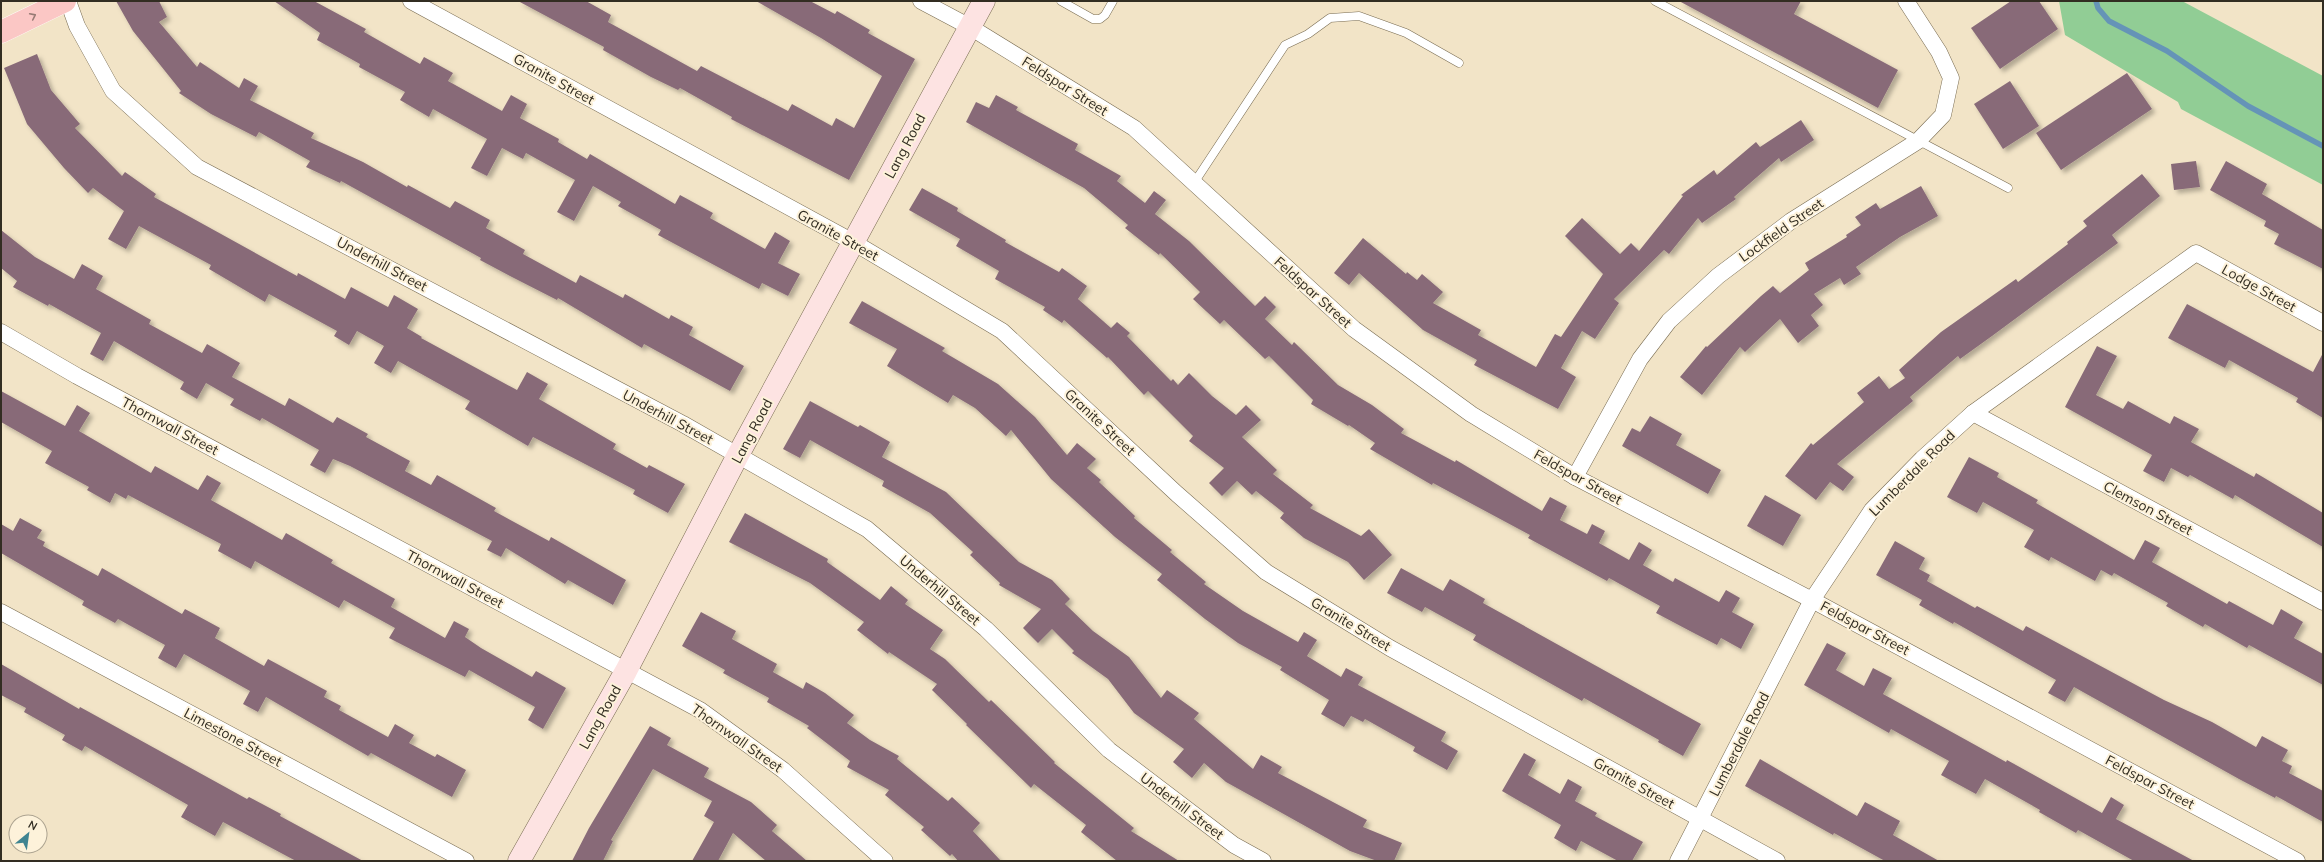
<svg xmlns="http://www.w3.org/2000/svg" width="2324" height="862" viewBox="0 0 2324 862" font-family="Mulish,sans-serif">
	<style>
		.green { fill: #91cd95 }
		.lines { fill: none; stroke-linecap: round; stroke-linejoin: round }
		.stream { stroke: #6594b7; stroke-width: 5.5 }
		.building { fill: #886b78; filter: url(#shadow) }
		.lane-casing { stroke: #796c52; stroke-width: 9 }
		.street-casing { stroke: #796c52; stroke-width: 17 }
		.secondary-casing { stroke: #796c52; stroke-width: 23 }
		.primary-casing { stroke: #fff; stroke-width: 23 }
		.lane { stroke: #fff; stroke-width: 8 }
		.street { stroke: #fff; stroke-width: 16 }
		.secondary { stroke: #fde3e2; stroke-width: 22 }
		.primary { stroke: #fbc7c5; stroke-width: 22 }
		.oneway { stroke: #967a74 }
		.labels { text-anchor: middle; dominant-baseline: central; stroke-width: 4; stroke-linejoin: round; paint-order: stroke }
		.street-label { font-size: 14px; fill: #322d22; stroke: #fdf2da }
	</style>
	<defs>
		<filter id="shadow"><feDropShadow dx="3.5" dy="3.5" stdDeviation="2" flood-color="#0004"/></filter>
	</defs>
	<rect width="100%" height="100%" fill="#f2e4c7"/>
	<path class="green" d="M2059,1H2182L2323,76V185L2181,109L2178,102L2065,35Z"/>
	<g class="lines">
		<path class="stream" d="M2096,1L2098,8L2109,21L2167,51L2248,106L2323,146"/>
	</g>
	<g class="building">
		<path d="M116,1H159L167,17L159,22L197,67L200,62L239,88L244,78L258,86L250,100L314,133L311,138L363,162L407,187L408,185L450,208L455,201L490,220L486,228L525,250L523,254L576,283L580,275L623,298L625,294L669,319L671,315L693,327L689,335L744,366L730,391L644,344L642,348L558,298L557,300L510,276L480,260L481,258L341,181L340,183L306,167L310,161L259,132L256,137L211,114L179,93L181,91L133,31Z"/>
		<path d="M274,1H314L366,29L364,32L420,64L424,57L453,73L448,81L502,111L511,95L527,104L520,118L559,139L558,142L587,159L590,154L675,204L680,195L713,213L710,218L765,249L775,232L790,241L778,263L800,274L788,296L762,283L759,289L658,235L661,230L618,206L621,202L593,186L574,221L557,212L575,180L526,153L523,159L502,148L487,176L471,168L487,139L433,109L429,117L400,100L405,92L359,67L360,64L317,40L320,33Z"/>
		<path d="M518,1H586L611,15L608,22L697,71L701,66L788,111L792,104L832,126L836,118L854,128L882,76L821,38L756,1H810L835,14L837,11L870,30L868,33L915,59L849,180L731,119L732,117L680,88L678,90L651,77L603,50L604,47Z"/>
		<path d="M1679,1H1801L1794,14L1898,70L1878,108Z"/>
		<path d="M2011,1H2039L2058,29L2000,69L1971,28Z"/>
		<path d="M37,54L51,90L80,124L75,128L122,176L125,172L156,194L154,197L297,276L298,273L345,299L351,287L388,307L394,295L418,309L407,328L422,337L421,338L517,390L527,372L548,384L539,399L616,444L613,449L647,468L649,465L685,484L668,513L633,494L635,490L533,437L528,446L465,409L470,401L398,361L391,373L374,363L384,346L357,331L349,345L334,336L337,331L269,294L265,302L209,269L211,265L139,226L126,249L108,239L124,211L93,188L88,193L64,168L27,124L4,68Z"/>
		<path d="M2127,73L2152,109L2061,170L2036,133Z"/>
		<path d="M2010,81L2039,126L2003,149L1974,104Z"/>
		<path d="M996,95L1018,107L1016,110L1078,144L1075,150L1121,176L1117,181L1145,203L1154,191L1166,200L1155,214L1189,241L1255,306L1265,296L1276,307L1265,319L1292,345L1294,342L1338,385L1372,405L1404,429L1401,433L1455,462L1456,460L1542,511L1550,497L1567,506L1560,520L1587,534L1592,524L1605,531L1599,543L1629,560L1639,542L1652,550L1643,565L1673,582L1675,578L1719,602L1726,590L1740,598L1732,612L1754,624L1741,649L1721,638L1717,645L1690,631L1656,613L1660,606L1609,578L1607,581L1528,538L1530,535L1433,483L1432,485L1370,449L1375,443L1349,425L1348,426L1311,404L1313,400L1269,356L1265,359L1224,320L1220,324L1193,299L1200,292L1160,253L1159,255L1125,228L1128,225L1084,188L966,122L976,102L989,108Z"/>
		<path d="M1801,120L1814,140L1781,162L1779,158L1734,197L1736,199L1702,223L1698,218L1669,254L1664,250L1614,299L1619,303L1595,339L1582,331L1561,368L1576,377L1558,409L1474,365L1477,360L1423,330L1359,273L1349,285L1334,273L1363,238L1406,274L1407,272L1417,280L1422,274L1443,292L1433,303L1481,330L1478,335L1536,367L1555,334L1561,337L1603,274L1565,236L1582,218L1620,254L1631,243L1639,251L1683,196L1681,195L1714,170L1717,175L1756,142L1760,147Z"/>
		<path d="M2196,161L2200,187L2174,190L2171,164Z"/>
		<path d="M2226,161L2267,184L2262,194L2323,230V269L2274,244L2279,234L2264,226L2266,221L2210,190Z"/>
		<path d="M2142,174L2160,196L2112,235L2118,243L1992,336L1960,359L1958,356L1910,397L1913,401L1837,464L1854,477L1843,491L1830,482L1816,500L1785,476L1811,443L1813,445L1864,402L1857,393L1879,376L1889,389L1905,378L1899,370L1941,332L2016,279L2018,282L2068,244L2067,242L2087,226L2083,221Z"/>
		<path d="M1921,186L1938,216L1900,237L1856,267L1861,274L1844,285L1840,278L1814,294L1823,305L1811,315L1819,326L1798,343L1780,319L1745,352L1740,347L1702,395L1680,377L1706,346L1707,347L1761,296L1773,286L1780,293L1809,270L1805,263L1847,237L1846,235L1861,225L1855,217L1876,203L1880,209Z"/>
		<path d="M922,188L958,208L957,211L1006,240L1005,242L1059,272L1062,268L1087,286L1078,299L1111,328L1117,322L1130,333L1127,336L1171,381L1173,379L1178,385L1189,373L1212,396L1236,415L1246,405L1261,420L1242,437L1277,470L1273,474L1313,505L1310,508L1361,536L1369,529L1392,555L1364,580L1348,562L1304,538L1280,518L1284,513L1256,491L1252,495L1237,481L1222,496L1209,483L1224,468L1189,441L1193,436L1148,391L1144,395L1108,357L1107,358L1064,320L1062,323L1043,310L1045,307L995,279L999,271L956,246L960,239L909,210Z"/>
		<path d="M1,230L35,257L74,279L82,264L103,276L96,289L151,320L149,324L202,353L207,344L240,363L232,377L285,406L289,398L333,423L337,417L368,434L366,437L410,461L405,471L431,485L437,475L496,508L494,511L549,541L551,537L626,580L613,605L568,580L565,584L506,548L501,557L487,550L492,541L350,466L333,459L325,473L310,465L319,450L262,418L260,421L230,405L234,399L206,383L197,399L180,389L184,382L114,341L103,361L90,354L101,333L49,304L48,306L13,287L17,281L1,268Z"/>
		<path d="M862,301L945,348L942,351L998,384L1035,417L1067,455L1077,443L1096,459L1087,468L1101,480L1099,482L1135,516L1134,518L1172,550L1170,552L1206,582L1204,584L1243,611L1298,642L1304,632L1317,640L1307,656L1341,677L1346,668L1363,677L1358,685L1446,732L1441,741L1458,751L1447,770L1413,751L1415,747L1365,719L1363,722L1351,716L1344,727L1321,714L1329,700L1280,670L1282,667L1238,643L1205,619L1157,580L1162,574L1115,537L1051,479L1011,430L1006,436L975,408L953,395L948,403L887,366L897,349L849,323Z"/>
		<path d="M2187,304L2313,372L2323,353V418L2296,402L2298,398L2229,360L2225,368L2168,338Z"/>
		<path d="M2097,346L2117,356L2096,395L2123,409L2128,401L2170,424L2174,416L2199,429L2191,442L2254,477L2256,473L2323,513V547L2235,495L2233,499L2190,475L2188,477L2171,468L2164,482L2143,471L2152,455L2065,407Z"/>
		<path d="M1,391L65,426L77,405L90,413L79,431L151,473L155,466L198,490L207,475L221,483L211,500L282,540L286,533L333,560L331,563L395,599L391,607L445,638L454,621L469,629L465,637L481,648L532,677L536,671L566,688L543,729L528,720L535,707L469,670L465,677L389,638L395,628L344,600L339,608L255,561L251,569L218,551L221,544L128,495L126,499L115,493L110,503L87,490L89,487L45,463L52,451L1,422Z"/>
		<path d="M810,401L858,427L860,425L890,442L882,457L946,492L1019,562L1052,580L1070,599L1065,604L1093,631L1129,657L1161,698L1167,690L1199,713L1194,719L1253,769L1261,755L1282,767L1278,773L1367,820L1363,827L1402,843L1394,861H1377L1350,851L1226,782L1204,763L1192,778L1173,762L1184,749L1134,713L1108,679L1072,653L1074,651L1052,629L1038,643L1023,628L1041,609L999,585L1000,583L970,555L973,552L930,513L882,486L884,481L810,440L800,458L783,449Z"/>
		<path d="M1650,416L1682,434L1676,445L1721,470L1708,494L1622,446L1632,428L1640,432Z"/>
		<path d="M1969,457L1999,473L1997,477L2038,500L2036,503L2134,560L2145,540L2160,548L2152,562L2227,604L2229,601L2273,625L2281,609L2303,622L2294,638L2323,654V685L2249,645L2247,648L2205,624L2203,627L2166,606L2168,603L2114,573L2112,576L2101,570L2095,581L2051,557L2049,561L2024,547L2034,530L1983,502L1977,513L1947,497Z"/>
		<path d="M1765,495L1801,515L1783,546L1747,526Z"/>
		<path d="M745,513L828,559L827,562L880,600L891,586L908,600L905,604L943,630L930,649L945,659L989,702L991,700L1055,762L1054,763L1134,828L1131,831L1179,861H1117L1081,832L1086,825L1034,784L1031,788L966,725L967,724L932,690L937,684L889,652L888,654L857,630L864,622L810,583L729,542Z"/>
		<path d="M20,518L42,530L37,538L45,542L43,546L98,576L102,568L182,614L185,609L220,628L215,638L264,666L268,659L327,691L324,697L341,706L339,710L388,737L395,724L414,735L409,743L435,757L437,754L466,770L452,797L371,753L368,756L266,697L258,712L243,704L250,691L184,654L176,668L158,658L165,645L118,619L115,623L82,605L84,601L1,553V524L13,531Z"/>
		<path d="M1895,541L1925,558L1919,569L1930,575L1927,581L1975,608L1977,606L2023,631L2026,626L2164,700L2212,722L2256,747L2262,736L2288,750L2282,761L2292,766L2289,773L2323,791V822L2276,796L2275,798L2239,779L2074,687L2065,702L2048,693L2056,680L1954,622L1953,624L1919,605L1922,600L1876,575Z"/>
		<path d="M1401,568L1443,591L1450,579L1485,599L1483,603L1701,724L1683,756L1658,742L1659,740L1584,698L1582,701L1473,640L1476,635L1425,607L1422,612L1387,593Z"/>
		<path d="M701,612L736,631L732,639L777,664L773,672L803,689L806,682L825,693L854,715L847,723L870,740L899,756L897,759L948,801L952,797L980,823L973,831L1001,861H958L952,854L950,856L921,830L924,827L885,795L889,790L847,767L850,761L807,728L809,726L767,702L769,698L723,673L725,670L682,646Z"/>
		<path d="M1827,643L1846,653L1836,670L1864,686L1873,668L1892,678L1883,694L2006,762L2007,760L2102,813L2111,797L2124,805L2116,819L2194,861H2134L2078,830L2076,833L2039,812L2040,810L1985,779L1976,794L1941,775L1949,761L1891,729L1889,733L1804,685Z"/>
		<path d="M1,664L79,709L80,707L247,799L249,797L281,814L280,816L363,861H296L223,822L215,836L181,817L188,805L85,746L82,751L62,740L65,735L24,712L26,708L1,695Z"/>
		<path d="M650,726L671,738L667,745L709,768L704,777L751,802L777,825L772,831L807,861H766L733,833L718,861H692L714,822L704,816L712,801L653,769L611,840L613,841L603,861H572L589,828Z"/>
		<path d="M1524,753L1536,760L1528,775L1560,794L1568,779L1582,787L1575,801L1597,813L1595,816L1643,842L1632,861H1618L1581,841L1576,851L1554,838L1561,825L1502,791Z"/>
		<path d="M1760,759L1857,816L1865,802L1900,821L1893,835L1939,861H1885L1834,833L1833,835L1745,786Z"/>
	</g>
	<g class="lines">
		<g class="lane-casing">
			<g id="lane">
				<path d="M1061,1L1093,19H1100L1105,15L1113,1"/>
				<path d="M1655,1L2008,188"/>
				<path d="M1194,183L1285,45L1308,34L1330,18L1359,16L1406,33L1459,63"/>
			</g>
		</g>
		<g class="street-casing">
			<g id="street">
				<path d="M68,1L77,26L113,91L197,167L683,424L867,529L986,629L1109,750L1234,845L1263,861"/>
				<path d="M411,1L853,242L1002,331L1177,494L1266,572L1390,648L1777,861"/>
				<path d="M921,1L970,27L1134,128L1354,329L1471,414L1575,477L1812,600L2297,861"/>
				<path d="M1,332L77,376L700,710L783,770L885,861"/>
				<path d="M1973,413L2323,602"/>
				<path d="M1575,477L1640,359L1669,321L1718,276L1791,221L1918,141L1943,115L1951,78L1939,52L1906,1"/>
				<path d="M1,612L466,861"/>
				<path d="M1678,861L1812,600L1872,510L1922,459L1973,413L2196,253L2323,323"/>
			</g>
		</g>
		<g class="secondary-casing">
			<path id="secondary" d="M519,861L626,671L738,455L984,1"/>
		</g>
		<g class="primary-casing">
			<path id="primary" d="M1,32L65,1"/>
		</g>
		<use href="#lane" class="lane"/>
		<use href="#street" class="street"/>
		<use href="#secondary" class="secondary"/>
		<use href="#primary" class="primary"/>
	</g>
	<defs><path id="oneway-chevron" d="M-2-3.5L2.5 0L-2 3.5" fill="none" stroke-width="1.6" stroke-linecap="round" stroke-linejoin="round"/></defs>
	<use class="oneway" href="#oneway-chevron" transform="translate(33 16) rotate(-26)"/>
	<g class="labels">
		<g class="street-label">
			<text transform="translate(554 79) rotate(29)">Granite Street</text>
			<text transform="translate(1065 86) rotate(32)">Feldspar Street</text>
			<text transform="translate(905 146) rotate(-62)">Lang Road</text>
			<text transform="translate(1781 230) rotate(-35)">Lockfield Street</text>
			<text transform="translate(838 235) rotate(29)">Granite Street</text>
			<text transform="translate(382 264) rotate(28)">Underhill Street</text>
			<text transform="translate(2259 288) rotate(29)">Lodge Street</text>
			<text transform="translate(1313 292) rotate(42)">Feldspar Street</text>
			<text transform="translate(668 417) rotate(28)">Underhill Street</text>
			<text transform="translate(1100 422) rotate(43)">Granite Street</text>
			<text transform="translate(170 426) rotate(28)">Thornwall Street</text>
			<text transform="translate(752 431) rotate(-62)">Lang Road</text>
			<text transform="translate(1912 473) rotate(-45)">Lumberdale Road</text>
			<text transform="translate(1578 477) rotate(29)">Feldspar Street</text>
			<text transform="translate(2148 508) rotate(28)">Clemson Street</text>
			<text transform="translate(455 579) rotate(28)">Thornwall Street</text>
			<text transform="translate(940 590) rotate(40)">Underhill Street</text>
			<text transform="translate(1351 624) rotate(31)">Granite Street</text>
			<text transform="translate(1865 628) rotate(28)">Feldspar Street</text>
			<text transform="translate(600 717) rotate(-61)">Lang Road</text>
			<text transform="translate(233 737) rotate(28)">Limestone Street</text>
			<text transform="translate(737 738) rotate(35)">Thornwall Street</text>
			<text transform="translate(1739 744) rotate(-63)">Lumberdale Road</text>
			<text transform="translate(2150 782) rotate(28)">Feldspar Street</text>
			<text transform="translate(1634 783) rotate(29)">Granite Street</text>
			<text transform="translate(1182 806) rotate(37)">Underhill Street</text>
		</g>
	</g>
	<rect width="2324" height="862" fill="none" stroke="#322d22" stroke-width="4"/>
	<g transform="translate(28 834) rotate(29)"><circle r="19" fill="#fdf2da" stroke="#aca390"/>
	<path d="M0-3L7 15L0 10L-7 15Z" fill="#3f8491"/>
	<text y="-6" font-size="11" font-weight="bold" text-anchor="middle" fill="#322d22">N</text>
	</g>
</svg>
